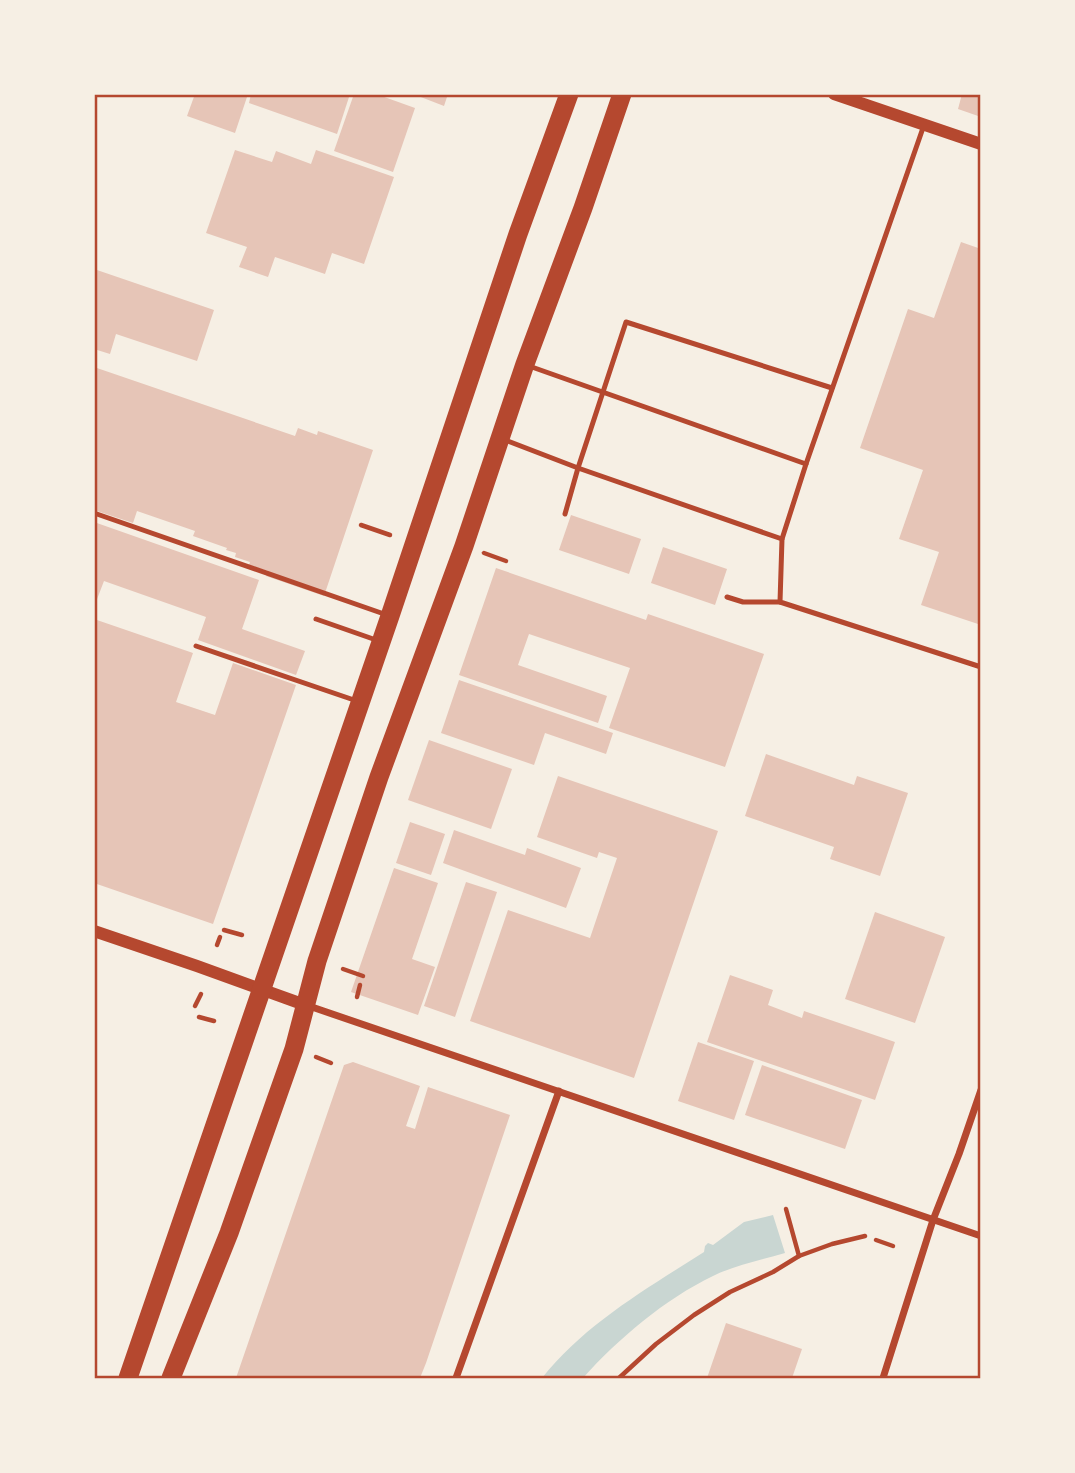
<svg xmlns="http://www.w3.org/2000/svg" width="1075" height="1473" viewBox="0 0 1075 1473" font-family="Montserrat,sans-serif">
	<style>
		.water { fill: #c9d6d2 }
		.building { fill: #e6c5b7 }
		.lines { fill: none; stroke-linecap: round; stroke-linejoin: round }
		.path { stroke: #b5482f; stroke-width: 4.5 }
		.service { stroke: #b5482f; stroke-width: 5 }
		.minor { stroke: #b5482f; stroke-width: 7 }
		.tertiary { stroke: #b5482f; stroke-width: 12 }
		.trunk { stroke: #b5482f; stroke-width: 19 }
		.neatline { fill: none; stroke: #b5482f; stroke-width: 2.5 }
	</style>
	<rect width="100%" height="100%" fill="#f6efe4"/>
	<path class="water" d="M773,1215L785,1253C761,1260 735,1265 713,1276C665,1299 618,1339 583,1378H542C585,1324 646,1289 704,1252L705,1246L708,1243L713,1245L744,1222Z"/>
	<g class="building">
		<path d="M195,94H248L235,133L187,116Z"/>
		<path d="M251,94H350L337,134L249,103Z"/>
		<path d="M354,94H376L415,108L393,172L334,151Z"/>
		<path d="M413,94H448L444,106Z"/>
		<path d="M962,94H981V117L958,109Z"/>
		<path d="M235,150L272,162L276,151L311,164L316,150L394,177L364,264L332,253L325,274L275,257L268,277L239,267L247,247L206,233Z"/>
		<path d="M961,242L981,249V625L921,605L939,552L899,539L923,470L860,448L908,309L934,318Z"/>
		<path d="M94,269L214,310L197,361L116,334L110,354L94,349Z"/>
		<path d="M94,367L295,436L298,428L317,435L318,431L373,450L324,596L266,576L268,571L249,565L250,562L235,557L236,553L226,550L227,548L193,536L195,531L137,511L133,523L94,510Z"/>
		<path d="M571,515L641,539L629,574L559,550Z"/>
		<path d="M94,522L259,580L242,629L305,651L296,675L198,640L206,617L104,581L94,607Z"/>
		<path d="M663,547L727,569L715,605L651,583Z"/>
		<path d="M496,568L646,620L648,614L764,654L725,767L609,728L630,668L529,634L518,665L607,696L598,723L459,675Z"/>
		<path d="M94,619L193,653L176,702L215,715L233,663L296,685L213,924L94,883Z"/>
		<path d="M459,680L613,733L606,754L545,733L534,765L441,733Z"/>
		<path d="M429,740L512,769L491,829L408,800Z"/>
		<path d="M766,754L854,785L857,776L908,793L880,876L830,859L834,847L745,816Z"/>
		<path d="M558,776L718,831L634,1078L470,1021L508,910L590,938L617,858L599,852L597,858L537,837Z"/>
		<path d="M410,822L445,834L431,875L396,863Z"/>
		<path d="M454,830L525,855L527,848L581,868L566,908L443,863Z"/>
		<path d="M394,868L438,883L412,959L435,967L418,1015L351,992Z"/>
		<path d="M466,882L497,892L455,1017L424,1006Z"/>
		<path d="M875,912L945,937L915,1023L845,999Z"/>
		<path d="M730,975L773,990L768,1005L802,1018L804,1011L895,1042L875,1100L707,1042Z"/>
		<path d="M698,1042L754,1061L734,1120L678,1101Z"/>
		<path d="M353,1062L420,1086L406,1126L415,1129L428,1087L510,1115L426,1363L420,1378H236L344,1065Z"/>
		<path d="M762,1065L862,1100L845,1149L745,1115Z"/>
		<path d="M726,1323L802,1349L792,1378H707Z"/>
	</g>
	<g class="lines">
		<g class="path">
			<path d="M361,525L390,535"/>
			<path d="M484,553L506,561"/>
			<path d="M224,930L242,935"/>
			<path d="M217,945L220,937"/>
			<path d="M343,969L363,976"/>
			<path d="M357,997L360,985"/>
			<path d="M195,1006L201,994"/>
			<path d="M199,1017L214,1021"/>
			<path d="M316,1057L331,1063"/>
			<path d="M786,1209L799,1256"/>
			<path d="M876,1240L893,1246"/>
			<path d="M619,1378L656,1344L694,1315L730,1292L773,1272L799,1256L832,1244L865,1236"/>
		</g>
		<g class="service">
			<path d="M529,366L806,464"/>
			<path d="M505,440L578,468L782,539L780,602L981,667"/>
			<path d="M94,513L387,615"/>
			<path d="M565,514L578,468L626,322L832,388"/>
			<path d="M782,539L806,464L924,125"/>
			<path d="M727,597L743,602H780"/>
			<path d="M316,619L379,641"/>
			<path d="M196,646L357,701"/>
		</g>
		<g class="minor">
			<path d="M306,1005L981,1236"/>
			<path d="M456,1378L559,1091"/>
			<path d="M883,1378L933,1220L959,1154L981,1090"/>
		</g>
		<g class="tertiary">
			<path d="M834,94L981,144"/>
			<path d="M94,931L197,966L305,1005"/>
		</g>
		<g class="trunk">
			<path d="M128,1378L390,616L518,234L569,94"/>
			<path d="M171,1378L229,1233L294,1049L317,961L379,777L464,546L525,364L583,208L622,94"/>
		</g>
	</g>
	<rect width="1075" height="1473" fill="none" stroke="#f6efe4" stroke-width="192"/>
	<rect x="96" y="96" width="883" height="1281" class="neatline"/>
</svg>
